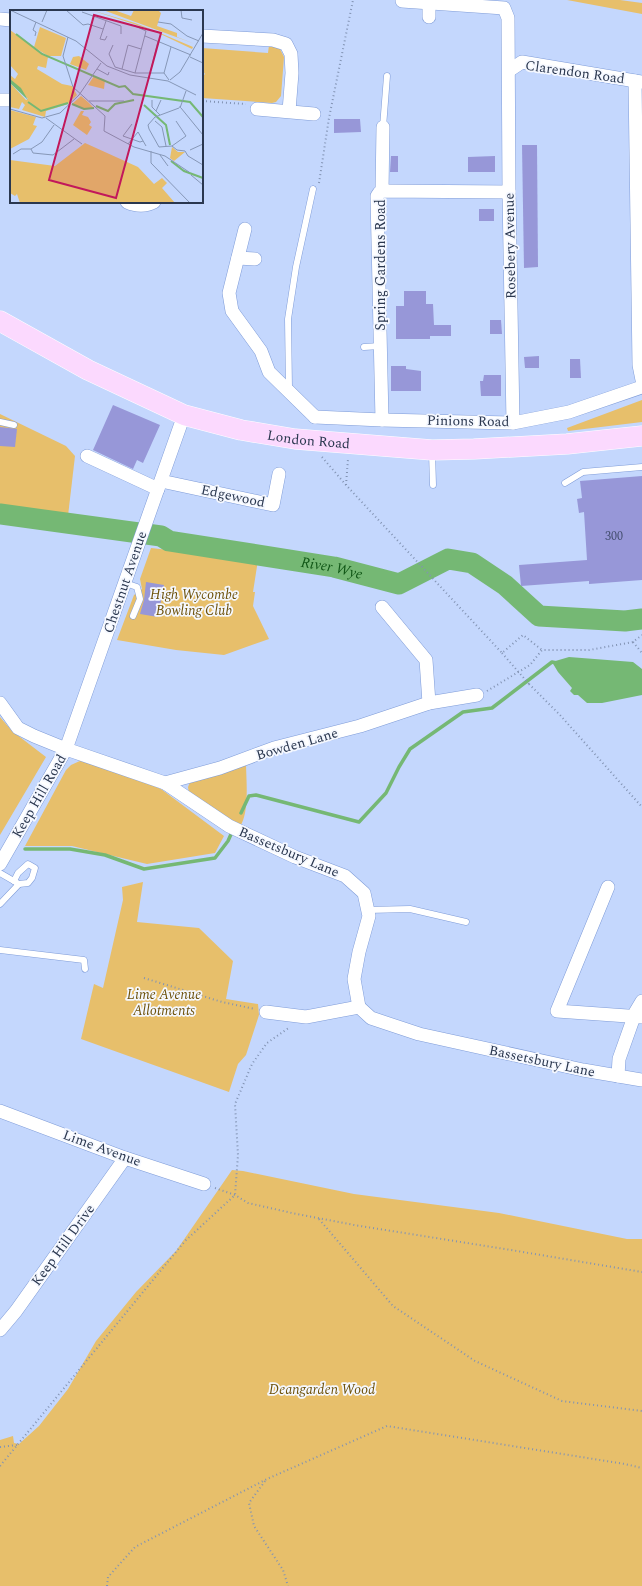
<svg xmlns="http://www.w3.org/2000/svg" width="642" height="1586" viewBox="0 0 642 1586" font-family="Spectral,serif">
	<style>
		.green { fill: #e7bf6b }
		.water { fill: #75b874 }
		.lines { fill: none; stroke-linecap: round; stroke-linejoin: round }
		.stream { stroke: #75b874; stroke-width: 3.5 }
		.river { stroke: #75b874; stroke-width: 21 }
		.building { fill: #9797d8 }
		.service-casing { stroke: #7f9cd8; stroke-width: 7 }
		.minor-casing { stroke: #7f9cd8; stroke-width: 14 }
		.primary-casing { stroke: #fff; stroke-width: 21 }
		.path { stroke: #8293b3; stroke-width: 2; stroke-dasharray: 1 3; stroke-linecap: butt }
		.service { stroke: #fff; stroke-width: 6 }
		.minor { stroke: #fff; stroke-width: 13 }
		.primary { stroke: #fbd9fe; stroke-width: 20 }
		.path-bridge { stroke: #8293b3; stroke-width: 2; stroke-dasharray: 1 3; stroke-linecap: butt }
		.labels { text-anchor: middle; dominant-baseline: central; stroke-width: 3.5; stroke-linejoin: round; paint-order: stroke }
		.number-label { font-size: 12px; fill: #454f71 }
		.street-label { font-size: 14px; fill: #2a374f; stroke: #f5f8ff }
		.park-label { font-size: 14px; font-style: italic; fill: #6d510a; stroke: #f5f8ff }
		.water-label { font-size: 15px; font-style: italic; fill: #115717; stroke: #f5f8ff }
		.inset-river { fill: none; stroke: #75b874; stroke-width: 2 }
		.inset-road { fill: none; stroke: #8697b7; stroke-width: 1 }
		.view { fill: #c2185b; fill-opacity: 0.15; stroke: #c2185b; stroke-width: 2 }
		.inset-edge { fill: none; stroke: #2a374f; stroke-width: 2 }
	</style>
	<rect width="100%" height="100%" fill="#c4d7fd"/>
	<g class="green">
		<path d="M567,0H620L642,3V14Z"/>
		<path d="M269,45L280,49L284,57L281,96L276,102L272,103L202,98V77L205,74L202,70V48L268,53Z"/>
		<path d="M642,400V422L568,431L567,428Z"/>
		<path d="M0,414L66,446L75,456L68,516L0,508Z"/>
		<path d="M151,548L258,560L253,592H255L253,606L269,639L224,655L176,650L117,640L134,595L142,589L140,579Z"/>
		<path d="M0,717L12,731L46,757L0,835Z"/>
		<path d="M82,760L114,769L161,789L224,836L215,853L147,864L72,846H25L66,770L71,765Z"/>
		<path d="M246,762C246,780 250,811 240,827L189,793L188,787L191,780Z"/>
		<path d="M143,882L137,922L199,928L233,961L226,999L258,1004L259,1015L246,1055L238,1064L229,1092L81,1039L94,984L103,988L123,900L122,887Z"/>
		<path d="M232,1170L243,1171L354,1194L499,1213L627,1239H642V1586H0V1440L13,1436L14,1443L19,1444L39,1426L68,1389L96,1341L136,1292L176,1251Z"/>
	</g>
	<path class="water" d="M569,657L633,662L642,669V695L602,703H587L578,695H574L570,691L572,688L558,672L552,662Z"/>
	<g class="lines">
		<g class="stream">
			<path d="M241,813L249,796L256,795L359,822L386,793L399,767L410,749L463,712L492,708L552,662L557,663"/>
			<path d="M25,849H70L105,855L144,869L215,858L228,841L232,832"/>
		</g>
		<path class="river" id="s1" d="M0,514L161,536L169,541L334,567L399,584L448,559L472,563L505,585L539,616L625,621L642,619"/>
	</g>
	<g class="building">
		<path d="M334,119H360L361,132L334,133Z"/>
		<path d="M522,145H537L538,267L524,268Z"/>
		<path d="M391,156H398V172H390Z"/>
		<path d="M495,156V172H468V157Z"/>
		<rect x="479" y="209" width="15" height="12"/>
		<path d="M404,291H426V304H433L434,325H451V336H430V339H396V306H404Z"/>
		<path d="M490,320H501L502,334H490Z"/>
		<path d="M539,356V368H525L524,357Z"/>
		<path d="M570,359H580L581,378H570Z"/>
		<path d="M391,366H406V369L421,371V391H391Z"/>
		<path d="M484,375H501V396H481L480,381H483Z"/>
		<path d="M113,405L160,425L143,463L137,460L133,469L93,450Z"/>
		<path d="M0,427L17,429L15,447L0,446Z"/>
		<path d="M642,476V580L589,584V581L521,586L519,565L587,560L584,512L579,513L577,499L582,498L580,481Z"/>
		<path d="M146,582L164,585L158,617L140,614L144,600Z"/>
	</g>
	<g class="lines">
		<g class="service-casing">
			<g id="service">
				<path d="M383,127L387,76"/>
				<path d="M364,347L380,346"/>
				<path d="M289,389L288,319L296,267L313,189"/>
				<path d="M0,422L14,425"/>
				<path d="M432,452L433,485"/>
				<path d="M565,483L583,472L642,467"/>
				<path d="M125,583L137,587L140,599L133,616"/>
				<path d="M0,873L19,884L0,904"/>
				<path d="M14,881L18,873L28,864L35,868L32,878L28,883L19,884"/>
				<path d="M367,910L410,909L466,922"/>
				<path d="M0,950L84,960L85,969"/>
			</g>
		</g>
		<g class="minor-casing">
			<g id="minor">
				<path d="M402,1L504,8L508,18L509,192L513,423"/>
				<path d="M429,17V3"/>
				<path d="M0,19L11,20"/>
				<path d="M202,36L273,40L286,44L291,54L292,73L289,111"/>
				<path d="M510,70L522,62L642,82"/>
				<path d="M635,81L639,365L642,380"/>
				<path d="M0,100H11"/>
				<path d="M257,109L314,114"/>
				<path d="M382,191L383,127"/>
				<path d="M127,202C136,206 146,206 154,202"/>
				<path d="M245,229L229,293L232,311L261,351L269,372L315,417"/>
				<path d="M238,258L255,259"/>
				<path d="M315,417L382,420L513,423L569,412L642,387"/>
				<path d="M382,420L377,196L379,193L382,191L509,192"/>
				<path d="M87,456L158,489"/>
				<path d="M161,481L273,505L279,474"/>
				<path d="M382,607L426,660L429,703"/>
				<path d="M0,703L18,728L34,736L66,749L165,783L229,826L295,857L345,876L364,893L369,916L359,952L354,979L359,1007L371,1018L419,1034L583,1070L642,1080"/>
				<path d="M165,783L220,768L274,748L360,726L429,703L477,695"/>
				<path d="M0,864L66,749L184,415"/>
				<path d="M608,887L557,1011L642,1017"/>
				<path d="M266,1012L306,1017L359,1007"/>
				<path d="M618,1076L619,1059L636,1011L642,1001"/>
				<path d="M0,1111L125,1158L204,1184"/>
				<path d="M0,1330L16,1311L125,1158"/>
			</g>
		</g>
		<g class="primary-casing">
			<g id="primary">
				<path id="s2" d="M0,321L88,370L184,415L241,430L295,439L432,450L474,449L567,444L642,436"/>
			</g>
		</g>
		<g class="path">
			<path d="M202,101L246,104"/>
			<path d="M319,183L329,118L353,0"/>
			<path d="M322,457L346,485L502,653L523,635L542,650"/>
			<path d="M346,485L348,459"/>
			<path d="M633,642L642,653"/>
			<path d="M529,684L560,715L642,807"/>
			<path d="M487,691L530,665L542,650H589L633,642L642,635"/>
			<path d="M144,978L222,1002L255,1009"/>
			<path d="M215,1188L235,1195L248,1203L292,1213L354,1225L511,1250L642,1272"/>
			<path d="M319,1219L393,1306L475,1361L562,1401L642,1411"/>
			<path d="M0,1447L17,1445"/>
			<path d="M0,1466L185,1241L235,1195L238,1155L235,1104L252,1064L267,1043L290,1027"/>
			<path d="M265,1481L249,1503L254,1526L283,1570L288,1586"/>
			<path d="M107,1586L108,1577L135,1547L267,1479L387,1426L625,1464L642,1468"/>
		</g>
		<use href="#service" class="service"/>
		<use href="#minor" class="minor"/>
		<use href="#primary" class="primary"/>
		<path class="path-bridge" d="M502,653L529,684"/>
	</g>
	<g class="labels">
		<g class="number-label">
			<text x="614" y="536">300</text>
		</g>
		<g class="street-label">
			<text transform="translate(575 72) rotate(8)">Clarendon Road</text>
			<text transform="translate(510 246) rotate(-91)">Rosebery Avenue</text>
			<text transform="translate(380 265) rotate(-90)">Spring Gardens Road</text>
			<text transform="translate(468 421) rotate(1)">Pinions Road</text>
			<text stroke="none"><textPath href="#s2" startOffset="334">London Road</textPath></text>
			<text transform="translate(233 496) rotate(12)">Edgewood</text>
			<text transform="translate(125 582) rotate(-71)">Chestnut Avenue</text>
			<text transform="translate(297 744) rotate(-16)">Bowden Lane</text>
			<text transform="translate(39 796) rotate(-60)">Keep Hill Road</text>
			<text transform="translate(289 852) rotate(23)">Bassetsbury Lane</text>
			<text transform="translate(542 1061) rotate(12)">Bassetsbury Lane</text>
			<text transform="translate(102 1148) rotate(20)">Lime Avenue</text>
			<text transform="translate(63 1245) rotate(-54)">Keep Hill Drive</text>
		</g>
		<g class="park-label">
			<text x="194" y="594">High Wycombe<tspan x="194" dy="16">Bowling Club</tspan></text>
			<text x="164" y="994">Lime Avenue<tspan x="164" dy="16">Allotments</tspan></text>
			<text x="322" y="1389">Deangarden Wood</text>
		</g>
		<g class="water-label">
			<text stroke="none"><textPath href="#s1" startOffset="337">River Wye</textPath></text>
		</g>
	</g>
	<g transform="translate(10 10)">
		<rect width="193" height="193" fill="#c4d7fd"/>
		<path d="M81,0L125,13L143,20L183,37L182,39L142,20ZM93,0H104L121,6L124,0H148L151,3L147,16L167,23V27L185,34ZM30,17L56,28L51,46H38L24,37ZM0,20L38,47L36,58L28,56L27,59L52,74L62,76L67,85L58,94L36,101L35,107L12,100L15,95L12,92L9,99L0,97V73L16,90L18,89L0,69V65L5,69L8,64L0,55ZM69,46L79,54L76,60L60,54L63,47ZM84,66L95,70L94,79L78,75ZM71,86L78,92L84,98L75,99L62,94ZM0,100L26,107L23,115L27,116L19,129L0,139ZM71,101H74L72,105L78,107L81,112L79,115L82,117L77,125L63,115ZM75,133L128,157L144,174L152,168L157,173L152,178L165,193H10L7,184L5,186L0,183V150L45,156ZM162,137L168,142H175L164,151L160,148Z" fill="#e7bf6b"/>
		<path d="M0,69L11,78L18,90L0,73Z" fill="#75b874"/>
		<path class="inset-river" d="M6,24L32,44L109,77L115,76L123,84L180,92L193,107M18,92L31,101L58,93M62,94L74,99L84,98M134,95L156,115L160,135M86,96L98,101L105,94L124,90M161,151L174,161L193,168"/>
		<path class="inset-road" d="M0,0L66,31L97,56L120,65L158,71L186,85M56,0L73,15L78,14L93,19M171,0L172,8L182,10M72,2L111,16V24M96,11L90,29L95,30L97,26M32,12L37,0M148,12L161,14L177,26L189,31M25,26L26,22L23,20L26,12M135,26L181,45M58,27L53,46L63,77L95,106L94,121L124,137L155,146L179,162M103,35L99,44L105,57M180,47L193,53M105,57L125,63H154L159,70M87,59L98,65L99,62M112,59L118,35L131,39M125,63L136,21L125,16M140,63L148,31M154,63L161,37M160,70L170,62L193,23M142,90V97L146,101M79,91H114M170,96V98L176,81M169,98L145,107L138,115L139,119L149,137L162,136L167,140L175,141L178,146L193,155M171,98L193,125M0,99L32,108L50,103L69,85L91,53M150,105L146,101L151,90M36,108L72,134M145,111L152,117L156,136M122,114L113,126L130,132L133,131M44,115L32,132L21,139L23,143L43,145L64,129M118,134L128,122L136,136M162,136L176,126L166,111M180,140L193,134M141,141V153L180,193M3,144L11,139H21M150,145L158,156M181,165L193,175"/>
		<path class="view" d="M84,5L151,23L106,188L39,170Z"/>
		<rect width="193" height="193" class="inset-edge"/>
	</g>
</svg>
